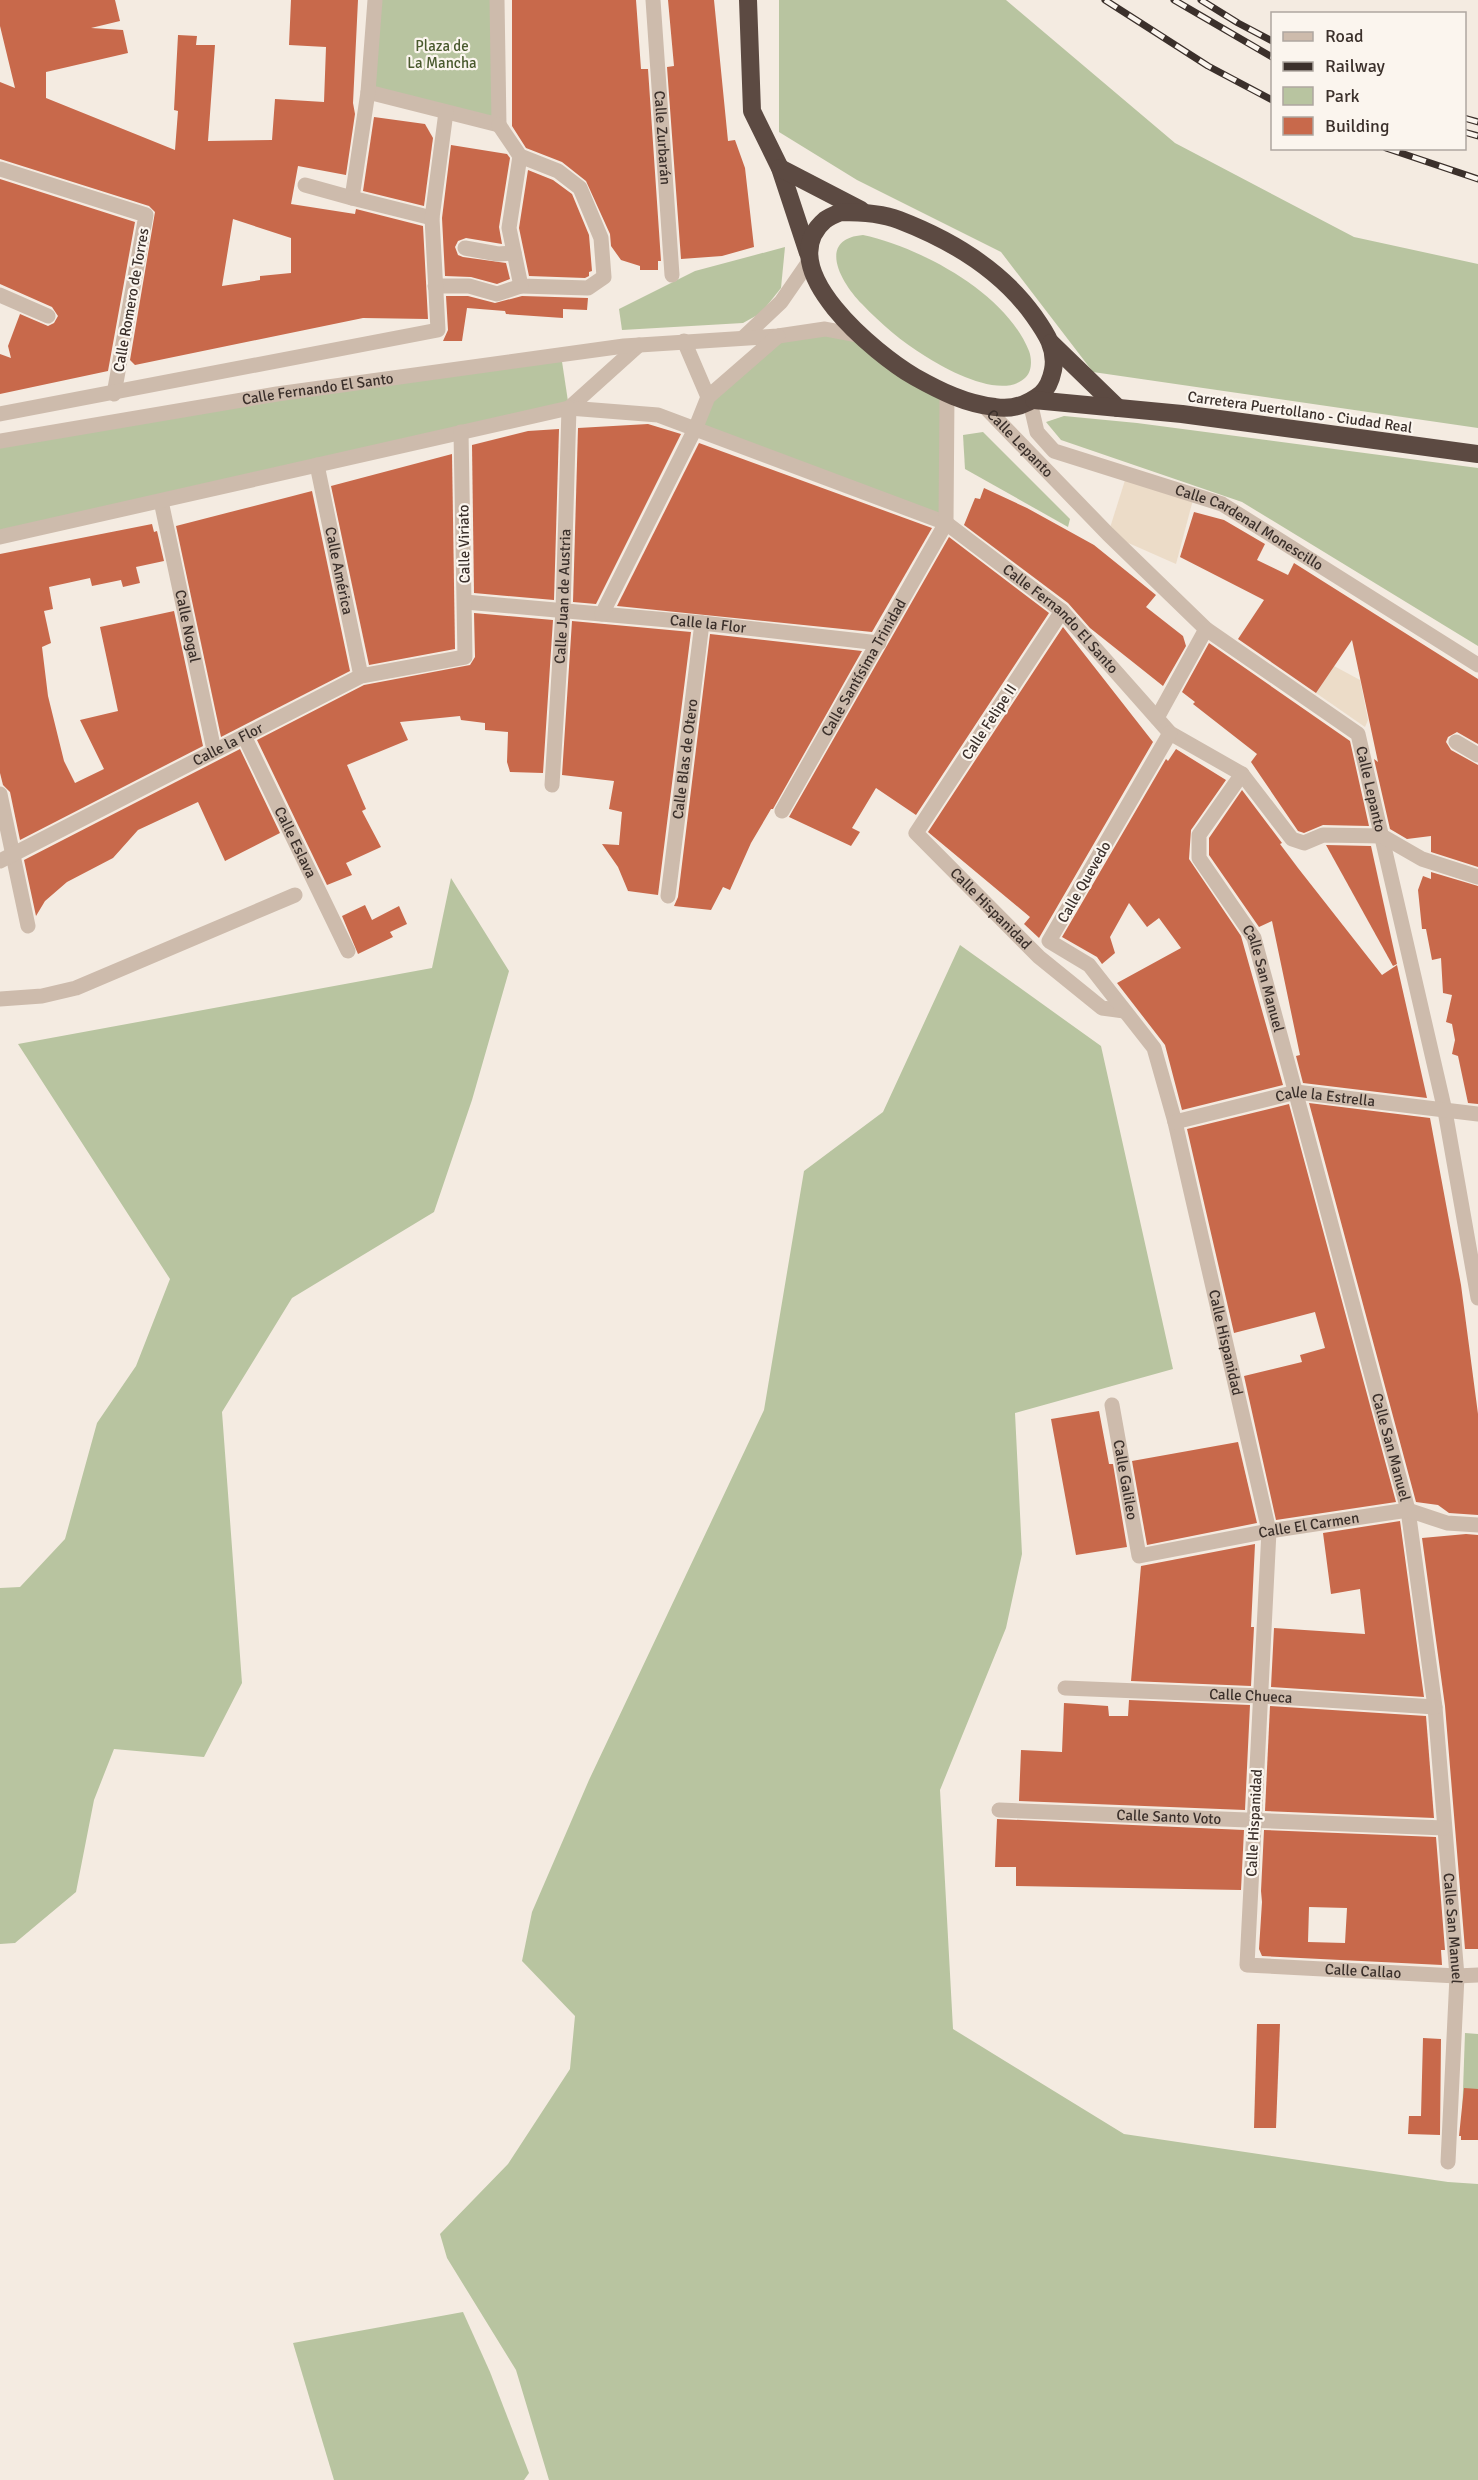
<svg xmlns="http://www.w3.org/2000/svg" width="1478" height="2480" viewBox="0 0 1478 2480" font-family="Signika,sans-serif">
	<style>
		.green { fill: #b8c4a0 }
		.plaza { fill: #ecdcc8 }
		.building { fill: #c8694b; fill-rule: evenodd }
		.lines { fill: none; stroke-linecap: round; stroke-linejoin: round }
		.street { stroke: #cdbbac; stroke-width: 15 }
		.highway { stroke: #5c4a42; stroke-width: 18 }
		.rail-casing { stroke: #3b302b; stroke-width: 7 }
		.rail { stroke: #fbf5ee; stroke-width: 4.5; stroke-dasharray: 14; stroke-linecap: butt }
		.labels { text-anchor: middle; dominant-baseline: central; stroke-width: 4.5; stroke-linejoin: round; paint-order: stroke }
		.park-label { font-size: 15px; fill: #4a5a2e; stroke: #fbf5ee }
		.street-label { font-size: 15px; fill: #3b302b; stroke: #fbf5ee }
	</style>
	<rect width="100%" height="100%" fill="#f4ebe1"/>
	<g class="green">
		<path d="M375,0H497L499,125L368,92Z"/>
		<path d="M779,0H1006L1175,143L1354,237L1478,264V428L1093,372L1001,252L857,180L779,132Z"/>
		<path d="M863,235C920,247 1006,293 1029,351C1032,359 1032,371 1026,377C1003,401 947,370 925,356C902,342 881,324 862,304C841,283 816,239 863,235Z"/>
		<path d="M785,247L781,288L761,313L743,323L622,330L619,309L695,271Z"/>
		<path d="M778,336H862L947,394L946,523L696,427L708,397Z"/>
		<path d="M561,355L569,408L0,537V443Z"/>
		<path d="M1064,416L1137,423L1478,468V646L1242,502L1061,440L1046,422Z"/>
		<path d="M983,432L1070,519L1068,527L965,469L963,435Z"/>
		<path d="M451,878L509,971L472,1100L434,1212L292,1298L222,1412L242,1683L204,1757L114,1749L94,1800L76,1892L15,1943L0,1944V1588L20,1587L65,1539L97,1423L136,1366L170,1279L18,1044L432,968Z"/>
		<path d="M960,945L1101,1046L1173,1369L1015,1413L1022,1554L1006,1628L940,1790L953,2029L1124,2134L1448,2182L1478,2184V2480H549L516,2370L447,2258L440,2234L508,2164L570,2069L575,2016L522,1961L532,1912L589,1780L764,1410L804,1171L883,1112Z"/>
		<path d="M1465,2033L1478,2034V2120L1462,2119Z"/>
		<path d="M463,2312L490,2372L529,2473L524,2480H334L293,2343Z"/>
	</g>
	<g class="plaza">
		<path d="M1127,474L1194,496L1176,564L1108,534Z"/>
		<path d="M1334,666L1360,680L1368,720L1365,727L1316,693Z"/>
	</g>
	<g class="building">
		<path d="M0,0H115L120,21L91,28L123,30L128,53L46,72V98L175,150L178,111L174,110L178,35L197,36L196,45H215L208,141L272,140L275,99L324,102L326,47L289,45L291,0H358L353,103L355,114L346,175L298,166L291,204L355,214L356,209L423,226L428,319L363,318L135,365L130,360L155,212L149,206L0,159V82L15,88L0,26ZM233,219L291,238V273L260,276V280L222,286Z"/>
		<path d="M512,0H636L641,69H648L661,261H658V270H640V266L621,260L611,246L610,234L586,181L562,162L526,148L512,126Z"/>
		<path d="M668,0H714L728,141L735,140L745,168L754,247L722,256L681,259L667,67L674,66Z"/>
		<path d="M374,117L425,124L433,138L424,206L363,191Z"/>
		<path d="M451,145L507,154L510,158L499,227L502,244L466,238L458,241L455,247L458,255L463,257L506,263L510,279L497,284L471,277L445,276L442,218Z"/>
		<path d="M528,170L553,180L572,194L589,235L592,271L589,272V276L585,278L529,276L519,228Z"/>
		<path d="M0,179L135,222L108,371L0,394V354L11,358L8,346L20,314L48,326L54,323L58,316L52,307L0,284Z"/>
		<path d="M446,296H468L495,303L522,296L588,298L587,310L563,309V318L506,314L505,311L467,308L462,341H443L448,330Z"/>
		<path d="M648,424L681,434L596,604L573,602L578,428Z"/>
		<path d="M559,429L554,600L474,593L472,445L528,431Z"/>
		<path d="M699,443L932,528L872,632L617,606Z"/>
		<path d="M452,454L455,649L369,665L331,486Z"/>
		<path d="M984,488L1027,508L1094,545L1156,595L1146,607L1183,636L1186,646L1163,686L1090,628L1068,603L964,525L975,498L980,499Z"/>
		<path d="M312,491L350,671L221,737L176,526Z"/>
		<path d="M1194,512L1224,520L1265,544L1257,560L1288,575L1294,563L1478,679V744L1457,732L1448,737L1446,742L1451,750L1478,765V867L1431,852V836L1407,839L1390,829L1374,759L1378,762L1352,640L1316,693L1238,639L1264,600L1180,557Z"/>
		<path d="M152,524L154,532L157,531L164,561L136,567L140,583L123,587L121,580L92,586L90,578L49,587L53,609L44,611L51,643L42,647L48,696L64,761L75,783L104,769L80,720L118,711L100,627L174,611L203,746L20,840L10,792L3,785L0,773V554Z"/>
		<path d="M949,537L1049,613L916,815L876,788L852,828L860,832L851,846L789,817Z"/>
		<path d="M474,613L553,620L543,773L510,772L507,762L508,732L485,730V723L461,720L460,716L400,722L408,740L347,765L366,809L362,811L381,847L346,863L352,875L327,885L257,740L364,685L470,665L475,657Z"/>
		<path d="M572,621L691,632L658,895L628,891L618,867L602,844L619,845L622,812L609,809L614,781L562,775Z"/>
		<path d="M1063,627L1153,742L1039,938L1024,924L1030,917L928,832Z"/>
		<path d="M710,634L862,651L773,809H771L751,843L730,890L723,887L711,910L674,906L678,897Z"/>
		<path d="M1209,643L1350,741L1369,826L1323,825L1304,833L1298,831L1251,762L1257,754L1193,704L1195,702L1182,692Z"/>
		<path d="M240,749L280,833L225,861L198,802L138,830L113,858L67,882L45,901L36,916L24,860Z"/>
		<path d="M1176,749L1226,780L1191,830L1189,859L1241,936L1283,1085L1182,1110L1165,1045L1117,983L1181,948L1159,918L1147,927L1129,903L1110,937L1115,953L1102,964L1097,957L1062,937L1166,759L1168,761Z"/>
		<path d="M1242,790L1282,843L1280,844L1298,868L1382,975L1397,965L1427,1098L1303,1083L1296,1056L1300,1055L1272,921L1259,927L1209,855V838Z"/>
		<path d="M1326,845L1371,846L1397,964L1393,966Z"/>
		<path d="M1431,872L1478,886V1104L1468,1103L1458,1056L1452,1054L1455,1040L1452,1024L1446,1022L1452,995L1443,993L1441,958L1432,960L1426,929H1422L1418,890L1423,876L1431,879Z"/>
		<path d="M365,905L372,920L399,906L407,924L390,932L393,937L358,954L342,916Z"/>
		<path d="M1309,1103L1430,1118L1461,1285L1478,1414V1515L1449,1513L1438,1505L1416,1502Z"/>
		<path d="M1289,1104L1396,1502L1276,1520L1244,1376L1302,1362L1300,1355L1325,1348L1315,1312L1234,1333L1187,1129Z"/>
		<path d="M1099,1411L1109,1464H1113L1127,1547L1076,1555L1051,1419Z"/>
		<path d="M1238,1442L1257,1523L1147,1545L1132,1461Z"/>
		<path d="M1400,1521L1424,1697L1271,1687L1274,1628L1365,1634L1360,1589L1331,1594L1323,1533Z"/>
		<path d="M1466,1534L1478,1535V1949H1465L1445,1706L1422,1538Z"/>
		<path d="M1255,1544L1251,1627H1254L1251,1686L1131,1681L1141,1566Z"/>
		<path d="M1129,1700L1250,1705L1245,1810L1019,1801L1021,1750L1062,1752L1064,1703L1108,1706L1109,1716H1128Z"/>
		<path d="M1270,1706L1426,1716L1434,1818L1265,1811Z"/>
		<path d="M997,1819L1244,1830L1241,1890L1016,1886V1867H995Z"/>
		<path d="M1264,1830L1436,1837L1445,1950H1441L1442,1965L1262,1956L1259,1949L1262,1902L1261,1891ZM1309,1907L1347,1908L1345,1943L1308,1942Z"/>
		<path d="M1257,2024H1280L1276,2128H1254Z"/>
		<path d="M1423,2038L1441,2039L1440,2135L1408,2134L1409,2116H1421Z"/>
		<path d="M1464,2088L1478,2089V2140H1461V2136H1459Z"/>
	</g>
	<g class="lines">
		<g class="street">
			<path d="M375,0L368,92L499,125L497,0"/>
			<path id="s1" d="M653,0L672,275"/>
			<path d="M499,125L520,156L558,171L580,188L601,238L604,277L588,288L521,286L509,228L520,156"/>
			<path d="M0,169L146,215L114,394"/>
			<path d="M305,185L352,198L368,92"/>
			<path d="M352,198L432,218"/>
			<path d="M465,248L498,254L514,253"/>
			<path d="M435,286H469L497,294L521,286"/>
			<path d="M0,295L48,316"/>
			<path d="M744,337L781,302L810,260"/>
			<path d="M684,341L708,397"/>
			<path id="s2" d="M1030,402L1037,432L1054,451L1222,504L1478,665"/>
			<path id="s3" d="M984,406L1108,534L1206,629L1358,734L1445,1111L1478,1298"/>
			<path d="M569,408L639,345"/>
			<path d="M0,414L438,330L432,218L446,112"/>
			<path id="s4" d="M0,441L277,394L624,346L778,336L825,329L862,336"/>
			<path id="s5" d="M317,465L361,676"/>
			<path id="s6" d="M161,501L214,750"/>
			<path id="s7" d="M0,537L569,408L658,415L946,523L1062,611L1170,733L1242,774L1292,839L1304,843L1323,835L1382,836L1422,859L1478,877"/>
			<path id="s8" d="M465,602L702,623L879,643"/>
			<path id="s9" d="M1062,611L916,833L1039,957L1102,1008L1124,1011"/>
			<path d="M602,614L696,427L708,397L778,336"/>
			<path d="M1157,718L1206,629"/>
			<path id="s10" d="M1170,733L1049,941L1089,965L1154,1048L1175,1122L1269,1531L1247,1965L1457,1976L1478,1975"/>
			<path id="s11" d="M244,736L348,951"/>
			<path d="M1456,742L1478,755"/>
			<path id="s12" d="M1242,774L1199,835V858L1254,938L1408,1510L1435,1707L1457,1976L1448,2162"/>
			<path id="s13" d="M552,785L563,610L569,408"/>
			<path d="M0,794L28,926"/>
			<path id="s14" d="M782,811L946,523L947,394"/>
			<path id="s15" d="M0,861L361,676L465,657L461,432"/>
			<path id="s16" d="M668,896L702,623"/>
			<path d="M0,999L42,996L76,988L295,895"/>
			<path id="s17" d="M1175,1122L1296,1092L1478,1114"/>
			<path id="s18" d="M1112,1405L1139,1556L1269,1531L1408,1510L1447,1523L1478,1525"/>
			<path id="s19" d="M1065,1688L1261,1696L1435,1707"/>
			<path id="s20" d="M999,1810L1444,1828"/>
		</g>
		<g class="highway">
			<path d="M748,0L752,111L780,168L808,253"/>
			<path d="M780,168L861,210"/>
			<path d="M841,212C860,212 881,213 899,220C951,240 1002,271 1034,316C1046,333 1057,349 1053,370C1051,380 1048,388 1041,394C1027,405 1012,410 995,407C966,404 940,391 915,377C877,355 769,268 825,220C829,217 836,214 841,212Z"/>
			<path d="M1051,343L1118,408"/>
			<path d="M1034,400L1182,414L1478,454"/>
		</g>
		<g class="rail-casing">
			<g id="rail">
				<path d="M1105,0L1208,66L1272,100"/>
				<path d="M1174,0L1272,57"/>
				<path d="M1201,0L1238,23L1272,41"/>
				<path d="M1464,118L1478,122"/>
				<path d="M1464,132L1478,136"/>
				<path d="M1386,148L1478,179"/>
			</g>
		</g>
		<use href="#rail" class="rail"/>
	</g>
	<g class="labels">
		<g class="park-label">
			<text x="442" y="46">Plaza de<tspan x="442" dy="17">La Mancha</tspan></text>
		</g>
		<g class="street-label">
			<text stroke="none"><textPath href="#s1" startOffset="138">Calle Zurbarán</textPath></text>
			<text transform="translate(131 300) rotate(-80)">Calle Romero de Torres</text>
			<text stroke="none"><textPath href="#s4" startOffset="322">Calle Fernando El Santo</textPath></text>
			<text transform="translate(1300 412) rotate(8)">Carretera Puertollano - Ciudad Real</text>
			<text stroke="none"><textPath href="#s3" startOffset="52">Calle Lepanto</textPath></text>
			<text stroke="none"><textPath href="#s2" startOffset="267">Calle Cardenal Monescillo</textPath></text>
			<text transform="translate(464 544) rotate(-91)">Calle Viriato</text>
			<text stroke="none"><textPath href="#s5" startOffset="108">Calle América</textPath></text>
			<text stroke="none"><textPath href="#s13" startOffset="189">Calle Juan de Austria</textPath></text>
			<text stroke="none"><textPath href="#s7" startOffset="1130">Calle Fernando El Santo</textPath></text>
			<text stroke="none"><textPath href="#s8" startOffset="244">Calle la Flor</textPath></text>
			<text stroke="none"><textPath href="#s6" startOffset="128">Calle Nogal</textPath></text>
			<text stroke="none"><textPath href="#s14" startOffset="165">Calle Santísima Trinidad</textPath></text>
			<text transform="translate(989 722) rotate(-57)">Calle Felipe II</text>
			<text stroke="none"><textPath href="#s15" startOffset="256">Calle la Flor</textPath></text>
			<text stroke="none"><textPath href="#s16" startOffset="138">Calle Blas de Otero</textPath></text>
			<text stroke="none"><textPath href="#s3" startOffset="556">Calle Lepanto</textPath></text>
			<text stroke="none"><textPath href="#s11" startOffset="118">Calle Eslava</textPath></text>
			<text transform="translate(1084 882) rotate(-60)">Calle Quevedo</text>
			<text stroke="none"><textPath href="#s9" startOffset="372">Calle Hispanidad</textPath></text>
			<text stroke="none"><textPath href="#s12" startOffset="236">Calle San Manuel</textPath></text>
			<text stroke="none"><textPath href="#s17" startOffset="154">Calle la Estrella</textPath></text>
			<text stroke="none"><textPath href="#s10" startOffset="696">Calle Hispanidad</textPath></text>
			<text stroke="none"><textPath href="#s12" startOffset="722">Calle San Manuel</textPath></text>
			<text stroke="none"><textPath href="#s18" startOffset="76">Calle Galileo</textPath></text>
			<text stroke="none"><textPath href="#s18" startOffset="326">Calle El Carmen</textPath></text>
			<text stroke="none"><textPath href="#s19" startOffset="186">Calle Chueca</textPath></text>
			<text stroke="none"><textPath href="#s20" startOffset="170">Calle Santo Voto</textPath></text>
			<text transform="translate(1254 1823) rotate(-87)">Calle Hispanidad</text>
			<text stroke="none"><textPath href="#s12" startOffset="1208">Calle San Manuel</textPath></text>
			<text stroke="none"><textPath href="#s10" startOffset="1440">Calle Callao</textPath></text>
		</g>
	</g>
	<rect x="1271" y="12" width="195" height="138" fill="#fbf5ee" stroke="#aea6a0" stroke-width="1.5"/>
	<rect x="1283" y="32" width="30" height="9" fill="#cdbbac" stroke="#aea6a0" stroke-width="1.5"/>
	<text x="1325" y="42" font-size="18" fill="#3b302b">Road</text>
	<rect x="1283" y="62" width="30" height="9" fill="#3b302b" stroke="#aea6a0" stroke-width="1.5"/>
	<text x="1325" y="72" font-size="18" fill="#3b302b">Railway</text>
	<rect x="1283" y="87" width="30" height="18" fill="#b8c4a0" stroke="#aea6a0" stroke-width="1.5"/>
	<text x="1325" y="102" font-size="18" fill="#3b302b">Park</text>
	<rect x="1283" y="117" width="30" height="18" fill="#c8694b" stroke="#aea6a0" stroke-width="1.5"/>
	<text x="1325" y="132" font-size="18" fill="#3b302b">Building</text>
</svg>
